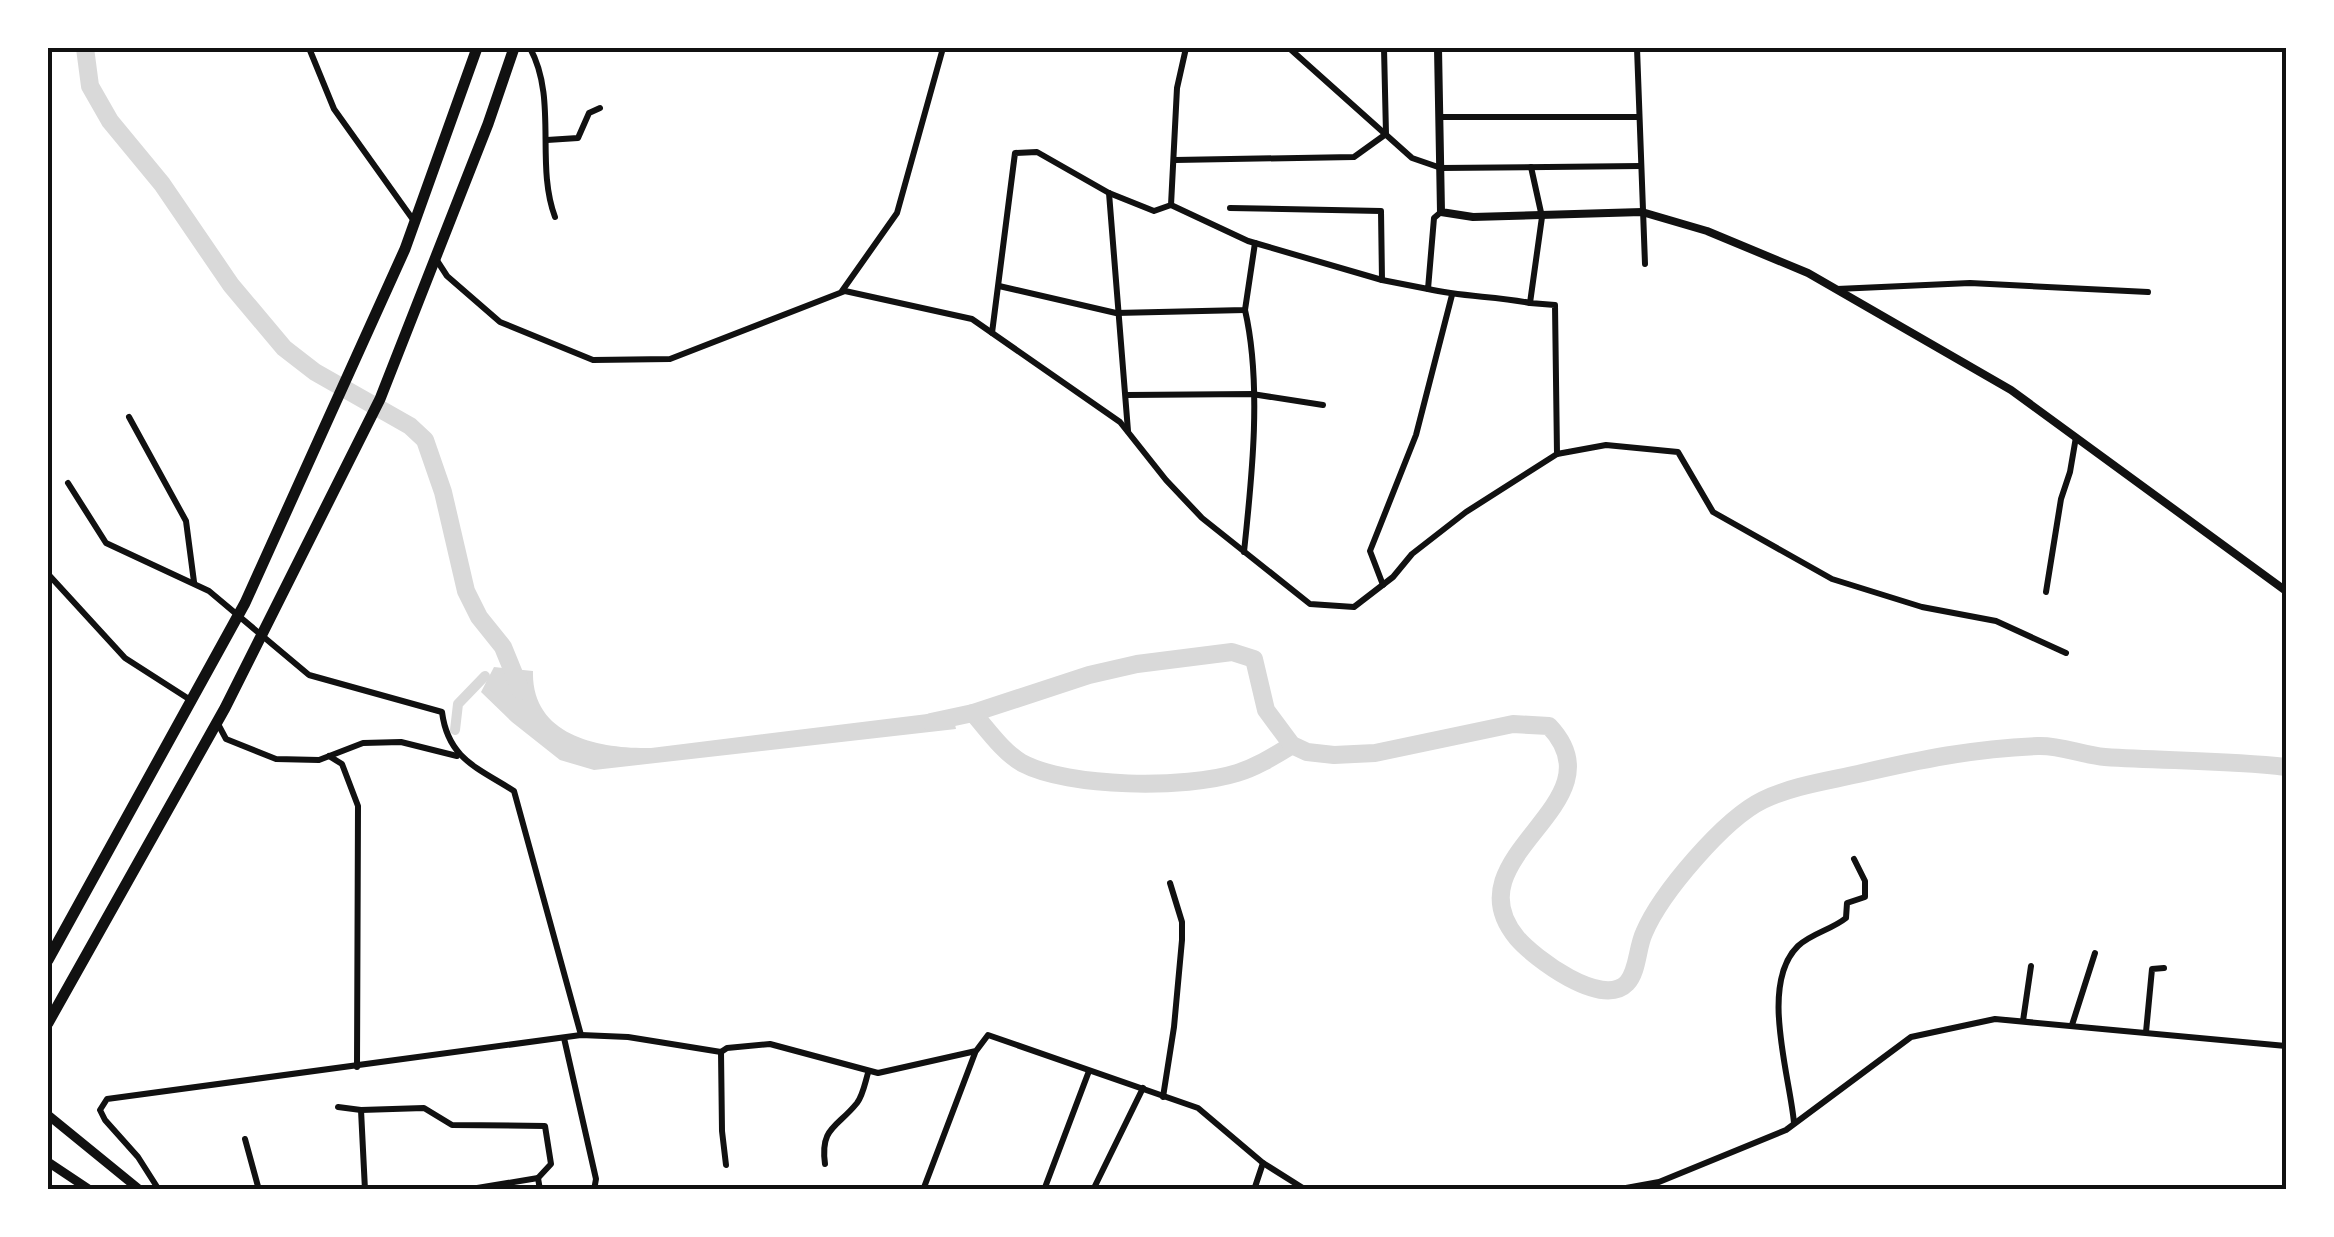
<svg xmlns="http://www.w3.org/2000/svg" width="2334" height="1237" viewBox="0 0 2334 1237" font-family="Rubik,sans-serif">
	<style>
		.water { fill: #d9d9d9 }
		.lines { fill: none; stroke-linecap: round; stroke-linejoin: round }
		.canal { stroke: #d9d9d9; stroke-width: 10 }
		.river { stroke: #d9d9d9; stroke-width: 18 }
		.minor { stroke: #111; stroke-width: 6 }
		.tertiary { stroke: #111; stroke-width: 8 }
		.secondary { stroke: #111; stroke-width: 9 }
		.motorway { stroke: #111; stroke-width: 11 }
		.neatline { fill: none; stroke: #111; stroke-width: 4 }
	</style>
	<rect width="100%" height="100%" fill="#fff"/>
	<path class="water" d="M494,667L533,671C531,736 599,749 651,748L952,711L956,729L594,770L560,760L512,722L481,692Z"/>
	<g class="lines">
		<path class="canal" d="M455,730L458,704L485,676"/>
		<g class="river">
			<path d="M85,48L90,86L110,121L162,184L231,285L284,348L315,372L410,426L425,440L443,492L466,591L479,617L503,647L521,691"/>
			<path d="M973,713C987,729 1003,752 1022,763C1069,788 1186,789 1237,773C1257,767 1274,756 1292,745"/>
			<path d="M931,722L973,713L1089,675L1137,664L1232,652L1254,659L1266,710L1292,745L1307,752L1334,755L1375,753L1513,724L1549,726C1624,805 1448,855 1517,938C1534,958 1602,1009 1627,983C1638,971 1637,948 1644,933C1661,893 1724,819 1763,800C1792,786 1827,781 1858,774C1918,760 1976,748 2038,746C2060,745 2082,755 2105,757C2166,761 2226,760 2286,767"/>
		</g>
		<g class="minor">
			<path d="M309,48L334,109L414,221"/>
			<path d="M530,48C558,99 535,164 555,217"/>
			<path d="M1289,48L1412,158L1441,168L1641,166"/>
			<path d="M1637,48L1645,264"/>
			<path d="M1440,117H1639"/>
			<path d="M547,140L578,138L589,113L600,108"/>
			<path d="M1175,160L1354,157L1386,134L1384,48"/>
			<path d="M1109,193L1128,431"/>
			<path d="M1171,205L1248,241L1382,280L1428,289L1434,218L1441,212"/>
			<path d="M1230,208L1381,211L1382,280"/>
			<path d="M436,259L447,276L500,322L593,360L670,359L845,291L972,319L1120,422L1166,480L1202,518L1310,604L1354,607L1393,577L1412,554L1466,512L1557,454L1555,305L1530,303L1542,217L1531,167"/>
			<path d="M999,286L1116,313L1245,310L1255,243"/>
			<path d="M1428,289C1462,297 1496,296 1530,303"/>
			<path d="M1837,289L1970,283L2148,292"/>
			<path d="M842,291L897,213L943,48"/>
			<path d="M992,333L1015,153L1037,152L1109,193L1154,211L1171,205L1177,88L1186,48"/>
			<path d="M1127,395L1252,394L1323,405"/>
			<path d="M129,417L186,521L194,582"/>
			<path d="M1557,454L1606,445L1678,452L1713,512L1832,579L1922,607L1996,621L2066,653"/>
			<path d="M68,483L106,543L209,591L309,675L442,712C448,759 478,768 514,791L581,1035"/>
			<path d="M1244,552C1252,477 1262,384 1245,310"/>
			<path d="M48,574L125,658L192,701"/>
			<path d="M1383,585L1370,551L1416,435L1452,295"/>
			<path d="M2046,592L2061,499L2070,472L2076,437"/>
			<path d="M218,724L226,739L276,759L319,760L363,743L401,742L457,756"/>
			<path d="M329,756L342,764L358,806L357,1067"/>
			<path d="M2023,1021L2031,966"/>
			<path d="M2072,1025L2095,953"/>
			<path d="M2146,1032L2152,969L2164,968"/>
			<path d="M564,1038L596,1179L594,1190"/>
			<path d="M721,1052L722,1131L726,1165"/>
			<path d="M1163,1097L1174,1027L1182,940V922L1170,883"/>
			<path d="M338,1107L361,1110L365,1190"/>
			<path d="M361,1110L424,1108L452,1125L545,1126L551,1164L538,1178"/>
			<path d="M1794,1123C1790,1076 1759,984 1798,946C1812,933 1831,930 1846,918L1847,903L1865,897V881L1854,859"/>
			<path d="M245,1139L259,1190"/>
			<path d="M825,1164C820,1127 837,1128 857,1103C863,1095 865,1083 868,1073"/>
			<path d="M159,1190L138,1157L105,1120L100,1110L107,1099L581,1035L628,1037L721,1052L727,1048L770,1044L878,1073L976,1051L988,1035L1198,1108L1263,1163L1306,1190"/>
			<path d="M465,1190L538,1178L540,1190"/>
			<path d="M923,1190L975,1053"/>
			<path d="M1044,1190L1089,1071"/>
			<path d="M1093,1190L1143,1088"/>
			<path d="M1254,1190L1263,1163"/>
			<path d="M1615,1190L1659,1182L1786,1130L1911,1037L1995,1019L2286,1046"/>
		</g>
		<path class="tertiary" d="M1438,48L1441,212L1473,217L1642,212L1707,231L1808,273L2011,390L2286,591"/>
		<g class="secondary">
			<path d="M48,1115L140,1190"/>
			<path d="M48,1162L90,1190"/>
		</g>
		<g class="motorway">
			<path d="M48,960L245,603L405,249L477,48"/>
			<path d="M48,1023L225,708L380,399L488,124L514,48"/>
		</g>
	</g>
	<rect width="2334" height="1237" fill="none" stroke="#ffffff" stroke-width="100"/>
	<rect x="50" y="50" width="2234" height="1137" class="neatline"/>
</svg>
